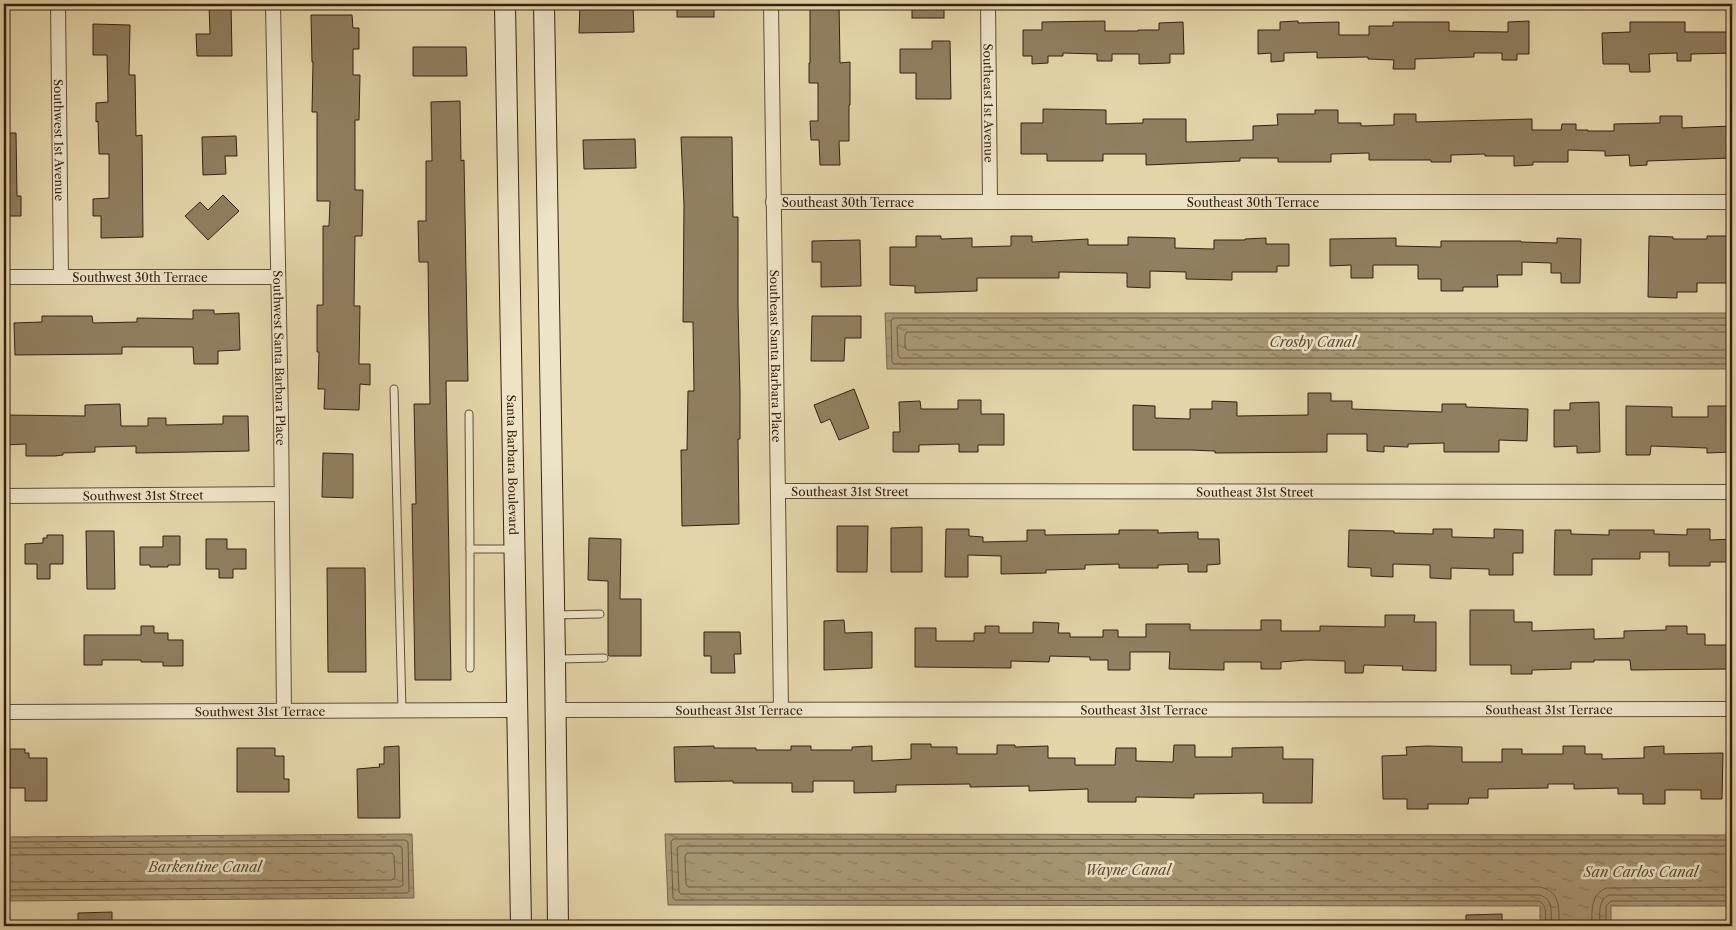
<svg xmlns="http://www.w3.org/2000/svg" width="1736" height="930" viewBox="0 0 1736 930" font-family="'Libre Caslon Text',serif">
	<style>
		.water { fill: url(#water-ripples); stroke: #7a684d }
		.lines { fill: none; stroke-linecap: round; stroke-linejoin: round }
		.shore { stroke: #6f5c43; stroke-width: 1 }
		.building { fill: #907f60; stroke: #362111 }
		.service-casing { stroke: #614e37; stroke-width: 9 }
		.minor-casing { stroke: #614e37; stroke-width: 16 }
		.secondary-casing { stroke: #362111; stroke-width: 22 }
		.service { stroke: #ede4c6; stroke-width: 7 }
		.minor { stroke: #ede4c6; stroke-width: 14 }
		.secondary { stroke: #ede4c6; stroke-width: 20 }
		.labels { text-anchor: middle; dominant-baseline: central; stroke-width: 5; stroke-linejoin: round; paint-order: stroke }
		.street-label { font-size: 12px; fill: #362111; stroke: #ede4c6 }
		.water-label { font-size: 14px; font-style: italic; fill: #5e4b34; stroke: #ede4c6 }
	</style>
	<defs>
		<pattern id="water-ripples" width="26" height="14" patternUnits="userSpaceOnUse" patternTransform="scale(1.25)"><rect width="26" height="14" fill="#a89875"/><path d="M2 4q2-2 4 0t4 0M15 11q2-2 4 0t4 0" fill="none" stroke="#8a7c5f"/></pattern>
	</defs>
	<rect width="100%" height="100%" fill="#e3d5a8"/>
	<filter id="stains"><feTurbulence type="fractalNoise" baseFrequency=".004" numOctaves="4"/><feColorMatrix values="0 0 0 0 .2 0 0 0 0 .09 0 0 0 0 .02 0 0 0 .5 -.17"/></filter>
	<radialGradient id="worn" r=".72"><stop offset=".6" stop-color="#630" stop-opacity="0"/><stop offset="1" stop-color="#630" stop-opacity=".3"/></radialGradient>
	<g class="water">
		<path d="M885,313H1732V369H887Z"/>
		<path d="M412,834L414,898L4,901V837Z"/>
		<path d="M665,834L1732,835V906H1611V926H1540V906L668,905Z"/>
	</g>
	<g class="lines">
		<g class="shore">
			<path d="M1732,318H893L891,321L892,362L894,364H1732"/>
			<path d="M1732,325H900L897,327L898,355L900,358H1732"/>
			<path d="M1732,332H907L905,335V348L908,350H1732"/>
			<path d="M4,842L405,840L408,842L409,891L407,893L4,896"/>
			<path d="M4,848L399,846L402,848L403,885L400,887L4,890"/>
			<path d="M4,855L392,853L394,856L395,877L392,880L4,882"/>
			<path d="M1545,926C1545,918 1548,905 1539,901L675,900L673,898L671,842L673,839L1732,840"/>
			<path d="M1551,926C1551,914 1554,898 1539,895L681,894L679,892L677,848L680,846H1732"/>
			<path d="M1559,926C1559,910 1561,891 1540,887H688L686,884L685,856L687,853L1732,854"/>
			<path d="M1592,926C1592,911 1590,894 1607,888L1732,887"/>
			<path d="M1600,926C1600,914 1597,901 1609,895H1732"/>
			<path d="M1606,926V906L1611,901H1732"/>
		</g>
	</g>
	<g class="building">
		<path d="M209,4H231L232,56H197L196,34H210Z"/>
		<path d="M580,4H633L634,32L579,33Z"/>
		<rect x="677" y="4" width="37" height="13"/>
		<path d="M810,4H839L840,63L850,62V105H849V141H839L840,165H820L819,140H811L810,121H818V83H809V63H810Z"/>
		<rect x="912" y="4" width="32" height="14"/>
		<path d="M311,15H352L353,28H359V49H353V75H360L359,120H355V190H363L362,236H355L354,306H360L359,364H370V385L360,384L359,410L324,409L325,389H318L319,352H317V305H323V226H329L330,201H317V112H312L313,62H312Z"/>
		<path d="M1105,21V31H1138V30H1159V23L1183,22L1184,54H1170V63L1139,64V54H1112V61H1097V54L1063,53V56H1048V63L1032,64V56H1023V30H1042V22Z"/>
		<path d="M1298,21V23L1339,22V35H1369V26H1393V22H1449V31L1508,32V22L1529,21V54H1517V60H1502V53H1474V57L1415,59V69H1393L1394,60L1368,59V57L1317,58V52L1284,53V61L1271,62V53L1258,54V30H1280V22Z"/>
		<path d="M1630,22H1685V32H1732V53L1691,54V61H1677V53L1649,54L1650,72H1630L1629,64H1603L1602,33L1630,32Z"/>
		<path d="M93,24L130,25L129,75H135L136,136L142,135L143,237L101,238V216H93V199L109,198V154H99L98,121L96,122V103L108,102L107,55H93Z"/>
		<path d="M932,41H950L951,99H916V73H900V49H932Z"/>
		<path d="M413,47H466L467,76H413Z"/>
		<path d="M460,101L461,161L464,160L468,381H446L451,680H415L412,504H416L414,404H430L428,262H419L418,221H426V161H432L431,102Z"/>
		<path d="M1043,109L1106,110V124L1143,123V119H1186V142L1253,140V126L1278,125L1277,114H1315V110H1338V123H1361V126L1394,125V114H1416V122L1532,119V130H1561L1562,124H1576V130H1588V131H1614V124L1660,123V116H1682V128L1732,126V158L1647,161V165L1630,166L1629,155L1605,156V151L1568,150V162H1533V165L1514,166V156H1485V154L1451,155V162H1431V160H1369V153L1331,154V162H1278V158H1240V161L1146,165V154H1103V161H1047V154H1021V123H1043Z"/>
		<path d="M4,133H16L17,196H21V216H4Z"/>
		<path d="M236,136L237,156H225L226,174L203,175L202,137Z"/>
		<path d="M681,137H732L733,217H738V305L740,392V439H738L739,524L682,526L681,450H687L688,391H694L693,322H683L684,205Z"/>
		<path d="M635,139L636,168L584,169L583,140Z"/>
		<path d="M223,195L239,211L208,240L185,216L200,202L208,210Z"/>
		<path d="M916,236H941V239L972,238V247L1011,246V236H1032V242L1088,239V245H1128V237L1175,238V248L1214,249V240H1245V239L1266,238V244H1289V266H1277V272H1232V280L1186,279V272L1150,271V288L1127,287V273L1059,272V278H977V291L915,293V286L890,285V247H916Z"/>
		<path d="M1649,236L1673,237V239H1707V236H1732V283H1697V292H1677V298L1648,297Z"/>
		<path d="M1396,238V246L1441,247V241H1521V242L1557,243V238L1581,239L1580,283H1561V273H1551V263L1522,262V275H1497L1498,287H1463V291H1441V279H1418V265H1373V278H1351V265L1330,266V239Z"/>
		<path d="M860,240L861,286L821,287V262H812V241Z"/>
		<path d="M193,310H214V314L239,313L240,350L218,351V364H194L193,347H122V354L15,355L14,323L42,322V316H92L93,323L137,322V318L193,319Z"/>
		<path d="M812,316H861V338H845L844,361H811Z"/>
		<path d="M854,389L869,428L839,440L830,419L821,423L814,405Z"/>
		<path d="M1308,393H1331V401H1352V409L1442,412V404H1466V407L1528,409L1527,441L1499,440V452H1444V443L1408,444V447L1384,446V452L1367,451V434H1327V452L1215,453V451L1190,450H1133V405L1155,406V418L1190,419V409H1212V401L1237,402V416L1308,415Z"/>
		<path d="M958,400H981V414H1004V445H978V452H959V444L919,445V452H893V432H900L899,402L920,401L921,409H958Z"/>
		<path d="M1599,402L1600,452L1577,453V446L1554,447V410H1570V403Z"/>
		<path d="M120,404L121,426H148V418H166V425L223,424V416H248L249,451L136,453V446L95,447V452L63,453V455L55,456H26V444L4,445V415L85,416V405Z"/>
		<path d="M1626,406L1672,407V417H1708V406H1730V452L1707,453V448L1651,446L1650,455H1626Z"/>
		<path d="M323,453L353,454V498L322,497Z"/>
		<path d="M837,526H868L867,572H837Z"/>
		<path d="M922,527V572H891V528Z"/>
		<path d="M946,529H969V536L983,537V542L1027,541V530H1045V535L1119,534V530H1158V533L1198,532V539H1219L1220,564L1207,565V572H1188V564L1158,565V568H1119V564L1085,565V569L1046,570V573L1001,574V556L968,555V577H945Z"/>
		<path d="M1433,529H1452V537L1494,538V529L1523,530V553H1513V575H1489V569L1451,568V579L1430,578V565L1393,564V577L1371,576V568L1348,567L1349,530L1394,531V533L1433,534Z"/>
		<path d="M1687,529H1710V540L1732,539V562H1710V566H1669V552H1640V559H1592V575H1554L1555,530H1571V534L1609,535V530H1654V534L1687,535Z"/>
		<path d="M86,531H114L115,589H87Z"/>
		<path d="M47,535H63V564H50V579H37V564H25V544L43,543V538H47Z"/>
		<path d="M163,536H180V565H168V567H150V565H140V547H163Z"/>
		<path d="M589,538L621,539L620,599H641V656H609L608,654V581L588,580Z"/>
		<path d="M206,539H227V549H246V569H233V578H219V569H206Z"/>
		<path d="M327,568H365L366,672H328Z"/>
		<path d="M1470,610H1514V622H1532V631L1594,629V639L1624,638V631L1666,630V626H1687V634H1705V645H1732V669L1631,670L1630,660H1594V662H1571V669L1532,670V674H1511V665H1470Z"/>
		<path d="M1385,615H1415L1414,622H1436V671L1402,670L1403,666L1364,665L1363,673H1345V661L1306,660L1281,662V669H1261V662H1224V670L1169,669L1170,652H1130V670H1108V660H1090V657L1050,656L1049,662L1011,661V668L915,667V628H936V641H974V633H985V626H999V633H1033V622L1059,623L1058,633H1070V637H1103V630H1118V637H1146V624H1190V630H1261V620H1281V631H1320V626L1385,627Z"/>
		<path d="M844,620L845,633L872,632V668L824,670V621Z"/>
		<path d="M141,626H154V633H168V640H183V666H163V662H141V660H102V665H84V635H141Z"/>
		<path d="M704,632H740L741,654H734L735,673H711V656H704Z"/>
		<path d="M911,744H931V747H957V754H997V745H1015V747L1048,746V758H1075V765H1115L1116,748H1136V761L1173,762L1174,745H1195V757H1232V748L1283,747V759H1313L1312,803H1263V793L1194,794V798L1136,797V802H1088V789L1029,791V786L970,787V784L896,785V792L854,793V781H813V792H792V783H733V781L675,782L674,747L714,746V748H756V750H791V746H811V750H852V747L872,746V761L911,759Z"/>
		<path d="M399,746L400,818H358L357,769L380,767L379,764H384V747Z"/>
		<path d="M1427,746L1462,747V762H1502V749H1522V754H1563V746H1585V754H1602V759L1644,758V747L1664,746V754L1723,753L1722,799H1701V790H1665V804H1643V794H1618V788L1574,789V784H1548V788L1488,789V798H1469L1468,804H1428V809H1407V799H1383L1382,756L1407,755L1406,747Z"/>
		<path d="M237,748H275V756H284V779H289V792H237Z"/>
		<path d="M10,749H25V753H29V758H47V801H25V788H10Z"/>
		<path d="M112,912V926H78V913Z"/>
		<path d="M1502,914V926H1466V915Z"/>
	</g>
	<g class="lines">
		<g class="service-casing">
			<g id="service">
				<path d="M394,389L402,711"/>
				<path d="M469,414L470,549H512"/>
				<path d="M555,615L600,614"/>
				<path d="M558,659L604,658"/>
				<path d="M470,668V549"/>
			</g>
		</g>
		<g class="minor-casing">
			<g id="minor">
				<path id="s1" d="M58,4L61,277"/>
				<path id="s2" d="M273,4L281,417L284,711"/>
				<path id="s3" d="M771,4L781,709"/>
				<path id="s4" d="M988,4L990,201"/>
				<path id="s5" d="M773,202H1732"/>
				<path id="s6" d="M4,277H278"/>
				<path id="s7" d="M779,491L1732,492"/>
				<path id="s8" d="M4,496L281,494"/>
				<path id="s9" d="M555,710L1732,709"/>
				<path id="s10" d="M4,712L517,710"/>
			</g>
		</g>
		<g class="secondary-casing">
			<g id="secondary">
				<path id="s11" d="M505,4L521,926"/>
				<path d="M544,4L555,659L558,926"/>
			</g>
		</g>
		<use href="#service" class="service"/>
		<use href="#minor" class="minor"/>
		<use href="#secondary" class="secondary"/>
	</g>
	<g class="labels">
		<g class="street-label">
			<text stroke="none"><textPath href="#s4" startOffset="99">Southeast 1st Avenue</textPath></text>
			<text stroke="none"><textPath href="#s1" startOffset="136">Southwest 1st Avenue</textPath></text>
			<text stroke="none"><textPath href="#s5" startOffset="75">Southeast 30th Terrace</textPath></text>
			<text stroke="none"><textPath href="#s5" startOffset="480">Southeast 30th Terrace</textPath></text>
			<text stroke="none"><textPath href="#s6" startOffset="136">Southwest 30th Terrace</textPath></text>
			<text stroke="none"><textPath href="#s3" startOffset="352">Southeast Santa Barbara Place</textPath></text>
			<text stroke="none"><textPath href="#s2" startOffset="354">Southwest Santa Barbara Place</textPath></text>
			<text stroke="none"><textPath href="#s11" startOffset="461">Santa Barbara Boulevard</textPath></text>
			<text stroke="none"><textPath href="#s7" startOffset="71">Southeast 31st Street</textPath></text>
			<text stroke="none"><textPath href="#s7" startOffset="476">Southeast 31st Street</textPath></text>
			<text stroke="none"><textPath href="#s8" startOffset="139">Southwest 31st Street</textPath></text>
			<text stroke="none"><textPath href="#s9" startOffset="184">Southeast 31st Terrace</textPath></text>
			<text stroke="none"><textPath href="#s9" startOffset="589">Southeast 31st Terrace</textPath></text>
			<text stroke="none"><textPath href="#s9" startOffset="994">Southeast 31st Terrace</textPath></text>
			<text stroke="none"><textPath href="#s10" startOffset="256">Southwest 31st Terrace</textPath></text>
		</g>
		<g class="water-label">
			<text x="1313" y="342">Crosby Canal</text>
			<text x="205" y="867">Barkentine Canal</text>
			<text x="1128" y="870">Wayne Canal</text>
			<text x="1641" y="872">San Carlos Canal</text>
		</g>
	</g>
	<rect width="1736" height="930" fill="none" stroke="#e3d5a8" stroke-width="20"/>
	<rect x="5" y="5" width="1726" height="920" fill="none" stroke="#362111" stroke-width="2.5"/>
	<rect x="10" y="10" width="1716" height="910" fill="none" stroke="#362111"/>
	<rect width="100%" height="100%" filter="url(#stains)"/>
	<rect width="100%" height="100%" fill="url(#worn)"/>
</svg>
